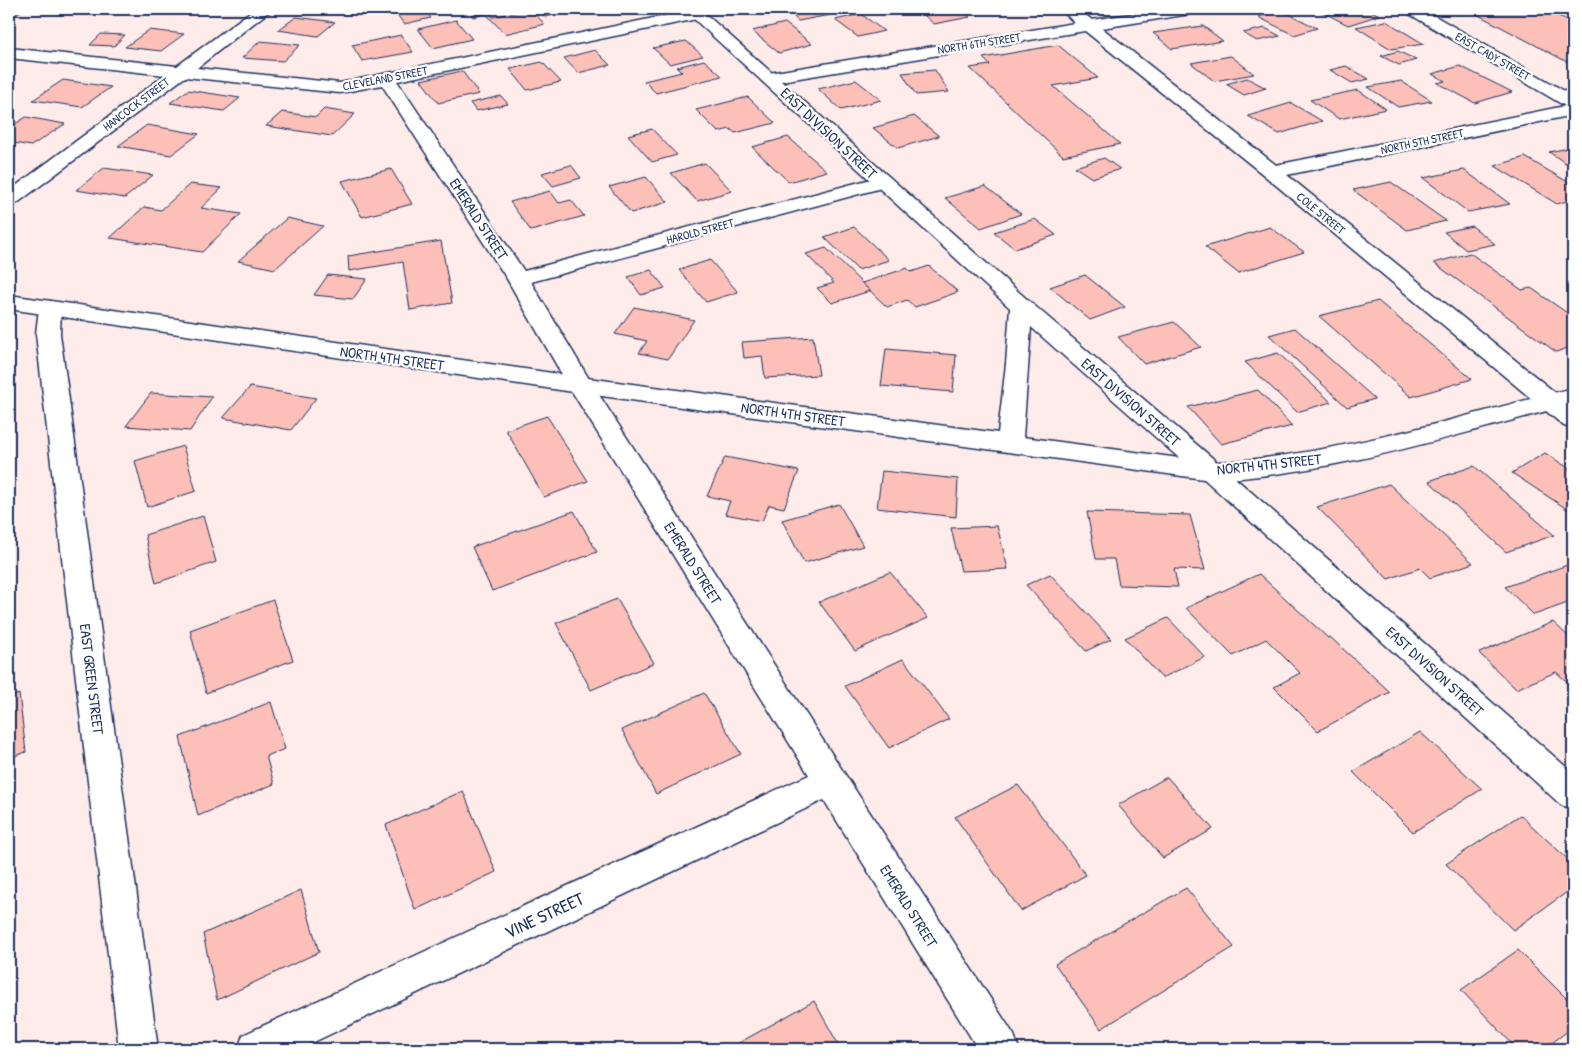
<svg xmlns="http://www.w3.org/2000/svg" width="1582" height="1058" viewBox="0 0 1582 1058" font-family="'Patrick Hand',sans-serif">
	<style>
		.building { fill: #fcc0b9; stroke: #1b2f5e }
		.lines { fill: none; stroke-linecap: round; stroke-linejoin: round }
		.street-casing { stroke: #1b2f5e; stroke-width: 3 }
		.secondary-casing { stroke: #1b2f5e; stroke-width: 3 }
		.street { fill: #fff; fill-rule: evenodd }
		.secondary { fill: #fff; fill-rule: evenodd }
		.labels { text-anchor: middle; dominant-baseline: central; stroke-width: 4.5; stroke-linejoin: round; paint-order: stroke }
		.far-street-label { font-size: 12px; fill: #1b2f5e; stroke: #fff }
		.street-label { font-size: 15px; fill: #1b2f5e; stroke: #fff }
		.near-street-label { font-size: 18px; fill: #1b2f5e; stroke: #fff }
	</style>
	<rect width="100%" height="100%" fill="#feecea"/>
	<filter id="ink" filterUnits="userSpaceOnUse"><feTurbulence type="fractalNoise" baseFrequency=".02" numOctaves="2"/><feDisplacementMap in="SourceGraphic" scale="10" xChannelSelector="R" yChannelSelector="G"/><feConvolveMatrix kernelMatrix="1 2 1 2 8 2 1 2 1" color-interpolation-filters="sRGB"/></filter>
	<g filter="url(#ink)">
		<g class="building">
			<path d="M408,9H423L431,18L404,24L395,12Z"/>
			<path d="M529,9L545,24L505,34L486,14L473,17L471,15L488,11L493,17Z"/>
			<path d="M537,9H574L575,10L545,17Z"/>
			<path d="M590,9H616L594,13Z"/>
			<path d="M786,9H824L830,15L798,21Z"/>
			<path d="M917,9H960L970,17L934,24Z"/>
			<path d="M1316,9H1366L1380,15L1348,25Z"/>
			<path d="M1467,9L1572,10L1555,14L1573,23V65Z"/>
			<path d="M1281,10L1317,28L1294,35L1258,17Z"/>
			<path d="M861,14L884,31L858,37L835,20Z"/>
			<path d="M296,17L335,22L318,36L278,30Z"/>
			<path d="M456,20L472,39L433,48L418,29Z"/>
			<path d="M1386,21L1424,44L1391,49L1356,27Z"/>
			<path d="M785,23L812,44L779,53L752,31Z"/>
			<path d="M1203,26L1223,41L1172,49L1153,33Z"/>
			<path d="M1265,28L1280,36L1257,41L1243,33Z"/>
			<path d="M149,30L184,34L161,51L125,47Z"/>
			<path d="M101,34L125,35L114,46L90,45Z"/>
			<path d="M401,35L413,52L362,61L352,45Z"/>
			<path d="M260,41L300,45L283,61L242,58Z"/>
			<path d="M686,41L703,56L670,64L653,48Z"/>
			<path d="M1058,45L1098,78L1053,86L1120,144L1063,156L970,68L990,65L983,58Z"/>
			<path d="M595,50L610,65L578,73L564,58Z"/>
			<path d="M1398,51L1416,60L1399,65L1381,56Z"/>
			<path d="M1231,56L1254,74L1214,81L1191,63Z"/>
			<path d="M704,60L722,76L656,93L644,81L682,72L677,67Z"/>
			<path d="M542,62L561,82L527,90L510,69Z"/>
			<path d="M1346,66L1369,79L1352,83L1330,70Z"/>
			<path d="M1460,66L1512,92L1475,103L1437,83L1445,81L1432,74Z"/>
			<path d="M935,70L949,92L916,95L902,73Z"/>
			<path d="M462,71L479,94L438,103L421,80Z"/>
			<path d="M1247,78L1266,88L1244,95L1226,84Z"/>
			<path d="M63,80L111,87L82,107L33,100Z"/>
			<path d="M856,80L881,100L841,110L818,89Z"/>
			<path d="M1401,81L1432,101L1398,107L1368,87Z"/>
			<path d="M188,90L240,98L224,111L170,103Z"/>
			<path d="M1358,90L1386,109L1339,119L1310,100Z"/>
			<path d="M501,96L508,104L476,111L470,103Z"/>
			<path d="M748,97L775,123L735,133L730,129L718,132L696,110Z"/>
			<path d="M1291,103L1322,121L1279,134L1248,116Z"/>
			<path d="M324,109L355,114L332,136L266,126L282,112L316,117Z"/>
			<path d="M914,116L939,136L898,148L873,128Z"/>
			<path d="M26,117L65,124L31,146L9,142V128Z"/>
			<path d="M147,125L199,134L171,155L118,146Z"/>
			<path d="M652,129L677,155L652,162L628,135Z"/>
			<path d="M788,137L827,171L789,182L752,147Z"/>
			<path d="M1573,147V168L1549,152Z"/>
			<path d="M1525,157L1573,185V199L1557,204L1495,166Z"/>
			<path d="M1104,158L1120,169L1092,178L1075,167Z"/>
			<path d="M705,163L732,191L697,201L671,173Z"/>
			<path d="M571,165L581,178L553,186L542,173Z"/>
			<path d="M104,168L153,175L125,198L76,190Z"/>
			<path d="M391,169L412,204L362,217L342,181Z"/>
			<path d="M1464,170L1510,204L1468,212L1423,178Z"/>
			<path d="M646,177L668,202L631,213L609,187Z"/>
			<path d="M1391,182L1446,221L1407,230L1353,190Z"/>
			<path d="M190,184L222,188L201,208L241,214L202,252L110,238L144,207L161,210Z"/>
			<path d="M985,186L1021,214L981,228L945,198Z"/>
			<path d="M550,191L559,203L571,200L584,216L531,231L510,202Z"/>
			<path d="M287,218L323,226L275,269L238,261Z"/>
			<path d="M1035,219L1056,235L1015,249L994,232Z"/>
			<path d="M1472,226L1495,244L1466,250L1444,232Z"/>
			<path d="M854,227L889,260L858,270L824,237Z"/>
			<path d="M1270,227L1304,252L1238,273L1205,247Z"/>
			<path d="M441,241L452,303L410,310L403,262L349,271L348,256Z"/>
			<path d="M826,248L870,291L832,303L817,288L834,283L806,254Z"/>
			<path d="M1470,253L1522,290L1531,288L1573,317V346L1556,352L1434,263Z"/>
			<path d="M710,260L738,292L706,302L679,270Z"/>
			<path d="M929,266L958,292L915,307L907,300L887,307L862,283L907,268L911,272Z"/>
			<path d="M651,270L665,288L641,295L628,277Z"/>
			<path d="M328,275L367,279L353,299L314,295Z"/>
			<path d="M1085,275L1125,307L1090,320L1050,287Z"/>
			<path d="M1378,301L1472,379L1411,397L1319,316Z"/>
			<path d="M634,307L694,320L668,359L639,353L647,341L615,334Z"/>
			<path d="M1174,322L1201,347L1144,364L1118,337Z"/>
			<path d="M1295,328L1375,399L1347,407L1269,335Z"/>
			<path d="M813,337L819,375L765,378L762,356L744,358L742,342Z"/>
			<path d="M886,349L956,355L953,392L881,386Z"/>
			<path d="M1278,353L1331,402L1297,412L1245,362Z"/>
			<path d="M250,387L316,398L291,430L223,418Z"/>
			<path d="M1258,390L1292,426L1221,444L1188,407Z"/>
			<path d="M151,393L212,397L190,431L126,426Z"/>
			<path d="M547,416L588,481L544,497L506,430Z"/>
			<path d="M183,446L196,491L147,507L135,461Z"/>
			<path d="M1545,453L1573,471V513L1512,473Z"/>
			<path d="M725,457L799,471L784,508L769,505L762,521L725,514L730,501L707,496Z"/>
			<path d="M1474,466L1554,535L1506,552L1429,481Z"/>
			<path d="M882,471L958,479L956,517L877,508Z"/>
			<path d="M1389,484L1473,563L1430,578L1420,568L1388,579L1317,507Z"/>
			<path d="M839,504L863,546L804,563L782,520Z"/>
			<path d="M574,511L597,552L492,591L472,547Z"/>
			<path d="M1087,512L1190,515L1205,570L1174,569L1178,587L1119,585L1114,559H1096Z"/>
			<path d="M203,516L216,562L156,583L145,535Z"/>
			<path d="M997,526L1008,569L961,571L951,528Z"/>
			<path d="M1573,563V601L1534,615L1505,587Z"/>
			<path d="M890,572L928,618L855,651L819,602Z"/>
			<path d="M1050,574L1111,639L1086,651L1026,585Z"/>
			<path d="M1259,574L1328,638L1330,637L1390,692L1318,731L1274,687L1300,673L1266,639L1233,656L1186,608Z"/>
			<path d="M617,599L654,663L591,690L556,623Z"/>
			<path d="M273,600L293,660L206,693L190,630Z"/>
			<path d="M1168,618L1205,657L1162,678L1125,638Z"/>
			<path d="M1553,622L1573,641V687L1556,672L1516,689L1479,653Z"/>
			<path d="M903,659L949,719L889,748L845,686Z"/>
			<path d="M704,693L741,754L656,794L622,730Z"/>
			<path d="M19,694L26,752L9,758V698Z"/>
			<path d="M271,702L285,749L266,756L274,784L198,816L180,737Z"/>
			<path d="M1420,732L1482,789L1413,832L1353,772Z"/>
			<path d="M1167,777L1213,829L1163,858L1118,805Z"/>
			<path d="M1018,785L1086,875L1021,911L955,817Z"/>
			<path d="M463,791L496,872L415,910L386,825Z"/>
			<path d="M1520,815L1573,864V888L1513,930L1446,864Z"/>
			<path d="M1186,888L1234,947L1101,1029L1055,964Z"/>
			<path d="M301,890L319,952L217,1000L203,934Z"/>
			<path d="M1518,950L1573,1005V1027L1544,1049H1517L1461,990Z"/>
			<path d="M814,1001L841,1049H728Z"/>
		</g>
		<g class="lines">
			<g class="street-casing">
				<g id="street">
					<path d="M9,9H22L9,17Z"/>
					<path d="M254,9H272L197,68L340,83L697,9L703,11L705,14L697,19L397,81L524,271L875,178H889L892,182L889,186L531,282L592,384L1014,1035L1019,1049H978L824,800L299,1049H238L243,1035L809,775L568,385L507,279L382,85L340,93L185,77L16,204L9,206V191L165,75L9,58V48L177,66Z"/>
					<path d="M1060,9H1078L1092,20L1162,9H1198L1196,12L1190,14L1102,28L1276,165L1565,106L1406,12L1404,9H1423L1573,96V115L1287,175L1573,407V428L1564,426L1265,176L1085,31L769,83L763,82L760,78L763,74L769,73L1075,23Z"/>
					<path d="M50,301L58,303L61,308L60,334L158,1049H119L36,334L39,308L42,303Z"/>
					<path d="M1211,462L1220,465L1573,773V809L1561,805L1202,477L1198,471L1202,465Z"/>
				</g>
			</g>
			<g class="secondary-casing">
				<path id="secondary" d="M683,9H700L1029,301L1217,462C1335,456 1458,417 1573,388V404C1454,435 1334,474 1211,480L580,393L9,309V295L580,377L998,433L1006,364L1010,308ZM1031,327L1179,458L1023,437Z"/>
			</g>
			<use href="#street" class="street"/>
			<use href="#secondary" class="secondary"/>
		</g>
	</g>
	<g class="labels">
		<g class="far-street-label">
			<text transform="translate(979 43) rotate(-9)">NORTH 6TH STREET</text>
			<text transform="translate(1493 56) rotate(30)">EAST CADY STREET</text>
			<text transform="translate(385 78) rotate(-11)">CLEVELAND STREET</text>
			<text transform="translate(136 104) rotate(-37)">HANCOCK STREET</text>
			<text transform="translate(1422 141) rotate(-12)">NORTH 5TH STREET</text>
			<text transform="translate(1321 213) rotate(39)">COLE STREET</text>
			<text transform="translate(700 231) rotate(-15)">HAROLD STREET</text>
		</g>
		<g class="street-label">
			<text transform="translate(829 133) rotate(43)">EAST DIVISION STREET</text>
			<text transform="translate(479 219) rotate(57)">EMERALD STREET</text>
			<text transform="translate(392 358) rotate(8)">NORTH 4TH STREET</text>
			<text transform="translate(1131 402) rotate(41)">EAST DIVISION STREET</text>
			<text transform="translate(793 414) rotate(8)">NORTH 4TH STREET</text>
			<text transform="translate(1269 464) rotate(-6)">NORTH 4TH STREET</text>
			<text transform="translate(693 563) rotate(58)">EMERALD STREET</text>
			<text transform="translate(1435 671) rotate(42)">EAST DIVISION STREET</text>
			<text transform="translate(92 679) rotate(83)">EAST GREEN STREET</text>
			<text transform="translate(909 906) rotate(58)">EMERALD STREET</text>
		</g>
		<g class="near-street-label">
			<text transform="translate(544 915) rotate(-25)">VINE STREET</text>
		</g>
	</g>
	<rect width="1582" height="1058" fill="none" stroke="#fff" stroke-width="30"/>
	<rect x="15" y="15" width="1552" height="1028" fill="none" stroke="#1b2f5e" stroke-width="2" filter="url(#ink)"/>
</svg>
